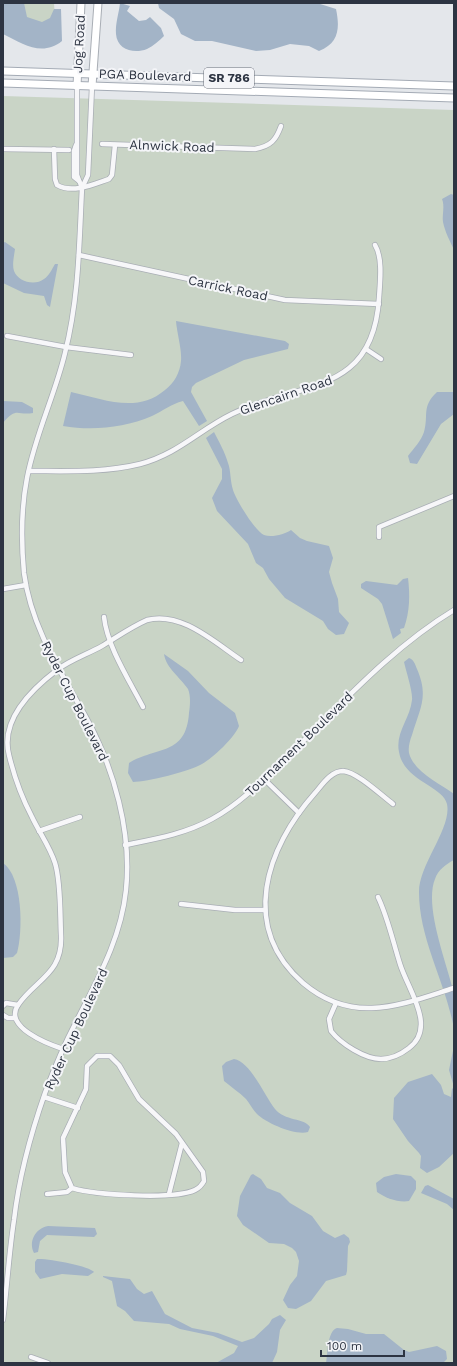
<svg xmlns="http://www.w3.org/2000/svg" width="457" height="1366" viewBox="0 0 457 1366" font-family="'Work Sans',sans-serif">
	<style>
		.green { fill: #c9d4c6 }
		.water { fill: #a3b4c7 }
		.lines { fill: none; stroke-linecap: round; stroke-linejoin: round }
		.street-casing { stroke: #a9aeb5; stroke-width: 6 }
		.secondary-casing { stroke: #a9aeb5; stroke-width: 9 }
		.primary-casing { stroke: #a4abb5; stroke-width: 9 }
		.street { stroke: #f7f7f9; stroke-width: 4.5 }
		.secondary { stroke: #fff; stroke-width: 7 }
		.primary { stroke: #fff; stroke-width: 7 }
		.labels { text-anchor: middle; dominant-baseline: central; stroke-width: 4; stroke-linejoin: round; paint-order: stroke }
		.shield { fill: #f4f5f8; stroke: #696e79; stroke-width: 1 }
		.shield-label { font-size: 12px; font-weight: bold; fill: #2d3442 }
		.street-label { font-size: 13px; fill: #2d3442; stroke: #f4f5f8 }
	</style>
	<rect width="100%" height="100%" fill="#e4e7eb"/>
	<g class="green">
		<path d="M3,3H54L55,19L35,27Z"/>
		<path d="M3,96L454,110V1363H3Z"/>
	</g>
	<g class="water">
		<path d="M3,3H24L27,17L42,22L50,18L54,9H61L62,41C42,57 23,44 3,34Z"/>
		<path d="M120,3L130,6L127,11L139,21L146,20L150,17L161,28L164,36C159,41 153,46 147,49C134,54 117,50 116,34C115,24 119,13 120,3Z"/>
		<path d="M158,3H317L336,9C340,28 339,43 319,51L309,46L290,44L270,50L256,51L212,41H195L181,34L174,19L159,8Z"/>
		<path d="M451,194L454,195V250C450,241 445,232 443,222C442,215 445,206 442,199Z"/>
		<path d="M5,242L15,249C14,256 12,265 14,271C18,282 35,286 44,279C49,276 52,269 55,264H58L50,307L47,305L44,296L24,293L3,283V243Z"/>
		<path d="M176,321L285,341L289,344L288,349L244,360L196,383L192,387L191,392L207,421L199,426L183,401C171,404 163,411 152,416C124,428 92,431 63,426L71,392C103,399 137,414 165,390C174,383 180,373 181,361C182,349 177,334 176,321Z"/>
		<path d="M437,392H454V414L441,424L417,464L410,463L408,456C414,448 421,441 424,432C429,415 421,407 437,392Z"/>
		<path d="M3,401L22,402L33,408V413C17,416 17,406 3,423Z"/>
		<path d="M214,432C219,442 225,452 228,463C231,471 230,481 233,490C236,500 255,531 264,535C272,538 285,534 291,530L300,538L307,541L329,546L333,558L329,572L332,583L338,599L339,612L349,623L344,634L336,635L328,629L323,621L285,598L269,579L263,568L256,563L248,544L217,511L212,498L222,479V469L206,438Z"/>
		<path d="M408,578C410,595 410,611 404,628L400,629L401,633L393,639L382,604L378,599L361,588V584L366,581L397,585L403,579Z"/>
		<path d="M164,654L188,671L209,693L235,713L239,726C235,737 213,758 202,764C191,771 146,782 133,782L128,773L129,763C157,746 186,756 189,713C190,706 191,696 188,689C180,677 166,668 164,654Z"/>
		<path d="M409,658C414,660 415,664 417,669C429,697 420,708 412,735C410,740 408,747 409,753C414,772 439,783 454,794V860C446,864 438,870 435,879C424,906 446,961 453,990C457,1001 454,1017 454,1029C446,983 419,940 419,892C419,864 452,828 447,804C443,786 404,781 399,752C395,733 410,719 412,700C413,692 406,671 404,662Z"/>
		<path d="M3,863C23,877 23,931 17,953L13,957L3,958Z"/>
		<path d="M454,1046V1153L439,1167L427,1173L420,1168L421,1156L419,1153L408,1141L393,1119L394,1098L408,1082L432,1074L441,1085L444,1094L451,1097L452,1089L454,1087L449,1070Z"/>
		<path d="M234,1059C251,1062 265,1097 275,1109C284,1121 305,1118 310,1127L308,1132C296,1136 266,1123 257,1114C253,1110 250,1104 246,1099C239,1092 231,1087 224,1081L222,1066L226,1062Z"/>
		<path d="M253,1174L261,1179L267,1188L280,1193L290,1203L312,1216L323,1231L335,1238L344,1234L349,1238L350,1242L348,1246L347,1271L346,1275L326,1281L311,1301L296,1309L288,1308L283,1300L290,1285L297,1276L299,1261L296,1252L292,1248L284,1244L269,1243L243,1225L237,1216L240,1196L251,1175Z"/>
		<path d="M396,1174L411,1176L416,1181V1189L409,1201C399,1203 385,1198 377,1192L376,1183L384,1177Z"/>
		<path d="M428,1185L454,1199V1210L447,1204L421,1193L425,1186Z"/>
		<path d="M48,1226L95,1228L97,1234L94,1237L47,1235L40,1241L38,1252L34,1253C28,1241 36,1228 48,1226Z"/>
		<path d="M37,1259C47,1258 90,1266 94,1272L88,1276L62,1274L40,1279L35,1272V1262Z"/>
		<path d="M103,1276L130,1279L137,1289L144,1294L152,1291L165,1314L192,1328L218,1333L242,1342L254,1338L269,1324L272,1319L280,1315L286,1320L280,1330L277,1352L272,1363H216L234,1353L238,1346L213,1336L180,1329L169,1324L134,1321L125,1311L117,1306L112,1281L103,1277Z"/>
		<path d="M337,1328L348,1329L366,1334H384L404,1350L409,1352L437,1346L446,1351L447,1359L443,1363H326C328,1354 327,1331 337,1328Z"/>
	</g>
	<g class="lines">
		<g class="street-casing">
			<g id="street">
				<path d="M77,86V175L82,188"/>
				<path d="M102,144L255,149C271,146 276,140 281,126"/>
				<path d="M76,145L74,151V177L79,181"/>
				<path d="M3,149L69,150"/>
				<path d="M54,149L55,179L57,185C73,194 94,184 109,179L112,175L115,145"/>
				<path d="M79,255L285,300L379,304"/>
				<path d="M7,336L66,347L131,355"/>
				<path d="M366,349L381,359"/>
				<path d="M29,471C67,471 103,473 140,464C178,454 199,430 232,414C300,381 373,396 379,298C380,282 383,258 375,245"/>
				<path d="M379,537V527L454,496"/>
				<path d="M3,589L26,585"/>
				<path d="M104,617C107,646 129,680 143,707"/>
				<path d="M264,779L299,813"/>
				<path d="M393,804C381,795 357,772 343,771C331,771 322,785 315,793C266,848 239,927 303,983C323,1000 345,1009 372,1008C400,1007 428,996 454,988"/>
				<path d="M39,831L80,817"/>
				<path d="M125,845C155,839 185,834 212,819C243,802 268,775 293,751C344,701 393,647 454,610"/>
				<path d="M181,904L235,910H265"/>
				<path d="M336,1003L329,1019L331,1031C341,1044 365,1059 381,1059C391,1059 400,1055 409,1048C437,1027 408,990 400,964C393,942 388,918 378,897"/>
				<path d="M3,1006L6,1003L18,1005"/>
				<path d="M3,1015L8,1018H15"/>
				<path d="M63,1049C48,1044 3,1027 18,1005C36,979 63,974 61,935C60,915 61,882 55,863C50,847 39,832 32,817C22,798 14,776 9,755C0,720 32,689 57,670C70,660 88,654 102,646C117,637 131,627 147,620C181,611 214,642 241,660"/>
				<path d="M44,1097L78,1108"/>
				<path d="M47,1194L67,1192L72,1188C95,1195 174,1200 195,1190C199,1188 202,1185 204,1181L203,1172L176,1134L139,1099L119,1065L110,1056H97L87,1066L86,1089L63,1138L65,1172L72,1188"/>
				<path d="M169,1194L182,1143"/>
				<path d="M3,1320C7,1287 9,1253 14,1220C19,1177 31,1133 45,1093C54,1069 64,1045 76,1022C97,980 121,939 126,890C132,832 114,769 87,719C61,672 31,627 24,573C21,541 21,509 27,478C35,435 55,395 65,353C79,297 79,246 82,188L88,175L92,86"/>
				<path d="M31,1357L48,1363"/>
			</g>
		</g>
		<g class="secondary-casing">
			<g id="secondary">
				<path d="M77,86L81,3"/>
				<path d="M92,86L98,3"/>
			</g>
		</g>
		<g class="primary-casing">
			<g id="primary">
				<path d="M3,71L454,86"/>
				<path d="M3,83L454,98"/>
			</g>
		</g>
		<use href="#street" class="street"/>
		<use href="#secondary" class="secondary"/>
		<use href="#primary" class="primary"/>
	</g>
	<g class="labels">
		<rect class="shield" x="204" y="68" width="50" height="20" rx="3"/>
		<g class="shield-label">
			<text x="229" y="78">SR 786</text>
		</g>
		<g class="street-label">
			<text transform="translate(79 44) rotate(-87)">Jog Road</text>
			<text transform="translate(145 75) rotate(2)">PGA Boulevard</text>
			<text transform="translate(172 146) rotate(2)">Alnwick Road</text>
			<text transform="translate(228 288) rotate(12)">Carrick Road</text>
			<text transform="translate(286 395) rotate(-19)">Glencairn Road</text>
			<text transform="translate(75 701) rotate(63)">Ryder Cup Boulevard</text>
			<text transform="translate(299 744) rotate(-44)">Tournament Boulevard</text>
			<text transform="translate(76 1029) rotate(-65)">Ryder Cup Boulevard</text>
		</g>
	</g>
	<rect width="457" height="1366" fill="none" stroke="#2d3442" stroke-width="8"/>
	<path d="M321 1350v6h83v-6" fill="none" stroke="#2d3442" stroke-width="2"/>
	<text x="327" y="1350" font-size="12" fill="#2d3442" stroke="#f4f5f8" stroke-width="3" paint-order="stroke">100 m</text>
</svg>
